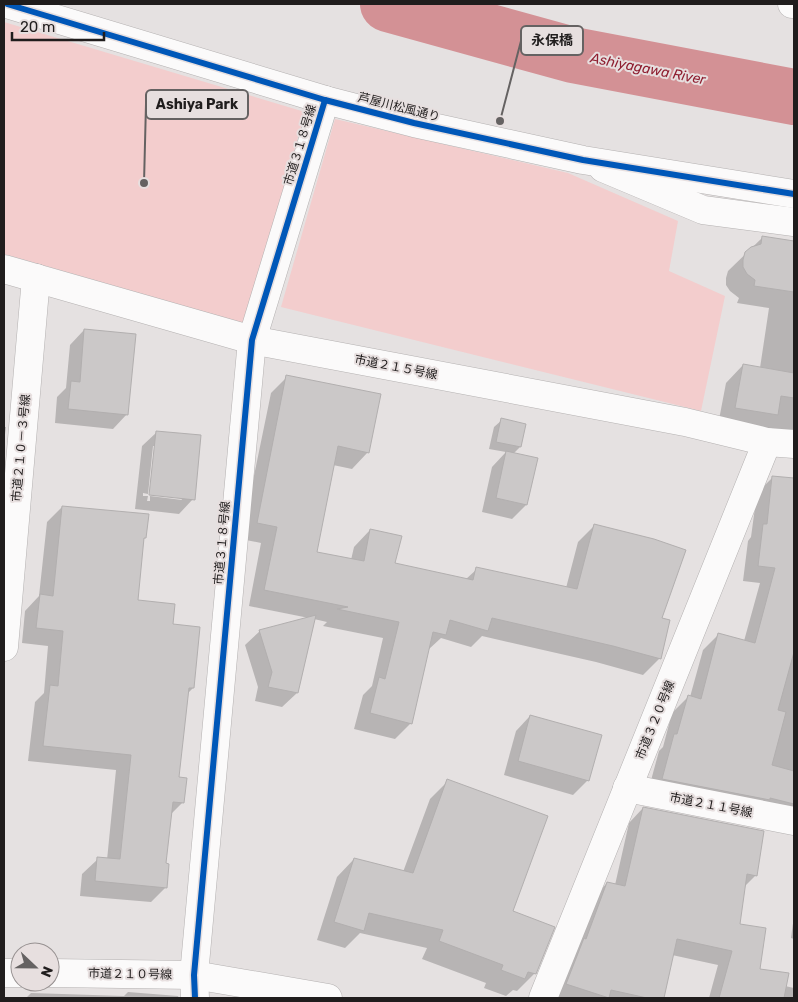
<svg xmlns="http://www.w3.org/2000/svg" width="798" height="1002" viewBox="0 0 798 1002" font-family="Rubik,'Noto Sans JP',sans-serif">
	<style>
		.green { fill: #f3cdcd }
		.shadow { fill: #0003; fill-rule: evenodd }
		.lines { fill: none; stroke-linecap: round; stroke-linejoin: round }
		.river { stroke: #d39195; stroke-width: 56 }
		.building { fill: #cbc8c8; stroke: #b2afaf }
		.street-casing { stroke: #b4b1b1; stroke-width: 29 }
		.secondary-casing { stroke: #b4b1b1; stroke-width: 29 }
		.street { stroke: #fbfafa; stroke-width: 28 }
		.secondary { stroke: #fbfafa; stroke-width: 28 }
		.cycleway-casing { stroke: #e7dfdf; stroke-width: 9 }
		.cycleway { stroke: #0057b8; stroke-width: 6 }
		.labels { text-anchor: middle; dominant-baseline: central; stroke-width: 4; stroke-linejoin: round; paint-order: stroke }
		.street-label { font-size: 12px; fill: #201d1d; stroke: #e7dfdf }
		.water-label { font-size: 14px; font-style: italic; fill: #8f1f31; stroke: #e7dfdf }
		.leader { fill: none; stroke: #656262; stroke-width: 2 }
		.callout-dot { fill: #656262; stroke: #e7dfdf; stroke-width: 2 }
		.callout { fill: #e7dfdf; stroke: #656262; stroke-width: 2 }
		.callout-label { font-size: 14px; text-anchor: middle; font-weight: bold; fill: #201d1d }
	</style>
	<rect width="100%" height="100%" fill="#e5e1e1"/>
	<g class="green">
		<path d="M4,22L305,112L246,324L4,254Z"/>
		<path d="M335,119L568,173L678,221L669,271L725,296L701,411L281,307Z"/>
	</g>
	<g class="shadow">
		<path d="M763,237L794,242V436L718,425L726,383L743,365L760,368L769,308L737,303L739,298L730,291L726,285V278L728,271Z"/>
		<path d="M84,330L127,414L113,429L55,423L57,397L66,388L70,345Z"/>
		<path d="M287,377L368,452L352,469L333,465L315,553L351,560L354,547L370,530L394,564L465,580L477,569L566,588L578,542L594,526L661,619L660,658L643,675L596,662L482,636L471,647L441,638L428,650L411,723L395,739L354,729L363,695L372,686L383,638L323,626L327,622L314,619L297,693L282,707L255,701L258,687L245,645L260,631L309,618L249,606L261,543L241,539L271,393Z"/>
		<path d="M502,420L520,447L513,454L526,505L512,519L482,512L492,467L506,452L489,449L494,427Z"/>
		<path d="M4,427H6L4,442Z"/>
		<path d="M157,432L193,499L179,514L135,509L142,446ZM153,446H156L182,500L150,496V501H147L148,496H143V493L148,494Z"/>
		<path d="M773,477L794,480V824L647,795L659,751L663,747L672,713L688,697H690L703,650L719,634L744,641L760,583L743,581L748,541L751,537L757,493Z"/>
		<path d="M62,507L145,538L142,540L136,601L172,625L193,688L187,694L177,779L183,802L170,815L165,864L166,887L151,902L80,896L82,874L98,859L107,860L116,770L28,761L35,702L44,693L48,646L22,643L25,611L39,596L47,522Z"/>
		<path d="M530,716L588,780L573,795L504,775L516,731Z"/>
		<path d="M448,781L512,911L535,973L517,991L513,990L506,996L484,988L486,983L422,959L427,948L360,933L345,948L317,940L337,877L354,859L403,872L430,799Z"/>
		<path d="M643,808L756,875L744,887L739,925L759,970L785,986L794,988V998H709L718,965L672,955L662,998H552L593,898L607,883L615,885L629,823Z"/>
		<path d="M794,916V939L791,938Z"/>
		<path d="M128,992L178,996L179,998H26L31,993L124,996Z"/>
	</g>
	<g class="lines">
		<path class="river" d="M388,4L573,55L794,97"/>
	</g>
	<g class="building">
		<path d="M762,236L794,241V292L754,286L755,280L747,274L743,267V260L745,252L751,247L761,244Z"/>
		<path d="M84,329L136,334L128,415L68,409L71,381L80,382Z"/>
		<path d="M743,364L794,373V398L781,396L778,415L735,408Z"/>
		<path d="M286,375L381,394L369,453L338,446L317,552L364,561L370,529L402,536L395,563L473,580L476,567L577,589L594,524L654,539L686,550L662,618L670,620L661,659L613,646L492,618L488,631L450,620L446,635L433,632L412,724L370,713L379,677L385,679L399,622L337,609L348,607L264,590L277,527L257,523Z"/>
		<path d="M501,418L526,424L521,447L496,442Z"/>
		<path d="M156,431L201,435L195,500L149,495Z"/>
		<path d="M506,451L538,458L527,505L496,498Z"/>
		<path d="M772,476L794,478V652L778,710L786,712L772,765L794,771V804L770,798V800L662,779L674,734H677L688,695L701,699L718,633L755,643L775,568L758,566L763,524H767Z"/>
		<path d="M62,506L149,514L146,538H144L138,600L175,604L173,624L200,627L194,688H189L179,777L187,778L184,803L173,802L166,863L169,864L167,888L95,881L97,857L120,859L131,755L43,746L50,685L58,686L63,631L36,628L40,594L53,596Z"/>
		<path d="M316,615L298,693L268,687L272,672L259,630Z"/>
		<path d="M530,715L602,735L589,781L518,761Z"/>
		<path d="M447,779L548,816L513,911L555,927L536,974L528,972L525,979L501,970L503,965L439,941L443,930L369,913L364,931L334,922L354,858L413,873Z"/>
		<path d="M643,807L764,831L757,876L747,874L740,924L766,928L760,969L789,973L784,998H719L732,951L677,939L664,998H647L611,990L609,998L566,984L584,938L586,939L607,882L625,886Z"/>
	</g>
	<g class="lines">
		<g class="street-casing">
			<g id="street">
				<path d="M603,168L703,210L794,222"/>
				<path d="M4,647L36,278"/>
				<path d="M627,788L794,821"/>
				<path d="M4,973H20"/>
				<path d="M50,973L194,975"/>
				<path d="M195,998L194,975L252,340L325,100"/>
				<path d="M543,998L767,442"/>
			</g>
		</g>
		<g class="secondary-casing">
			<g id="secondary">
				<path d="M7,4L325,100L414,123L583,160L794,194"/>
				<path d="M792,4H794"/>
				<path d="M4,269L252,340L685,422L767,442L794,444"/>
				<path d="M194,975L328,998"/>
			</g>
		</g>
		<use href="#street" class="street"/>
		<use href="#secondary" class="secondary"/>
		<g class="cycleway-casing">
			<g id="cycleway">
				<path d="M7,4L325,100L414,123L583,160L794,194"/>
				<path d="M195,998L194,975L252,340L325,100"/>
			</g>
		</g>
		<use href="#cycleway" class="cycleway"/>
	</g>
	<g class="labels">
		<g class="street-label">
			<text transform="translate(399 107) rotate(14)">芦屋川松風通り</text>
			<text transform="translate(300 145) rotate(-73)">市道３１８号線</text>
			<text transform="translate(396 367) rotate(11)">市道２１５号線</text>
			<text transform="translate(21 448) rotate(-85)">市道２１０－３号線</text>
			<text transform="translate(222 543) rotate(-85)">市道３１８号線</text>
			<text transform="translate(655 720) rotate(-68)">市道３２０号線</text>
			<text transform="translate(711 805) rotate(11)">市道２１１号線</text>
			<text transform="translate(130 974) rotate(1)">市道２１０号線</text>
		</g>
		<g class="water-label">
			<text transform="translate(648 69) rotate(11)">Ashiyagawa River</text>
		</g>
	</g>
	<path class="leader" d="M500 121L521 41M144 183L146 104"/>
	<g class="callout-dot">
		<circle cx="500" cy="121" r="5"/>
		<circle cx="144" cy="183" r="5"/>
	</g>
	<g class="callout">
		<rect x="521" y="26" width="62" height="29" rx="5"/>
		<rect x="146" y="90" width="102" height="29" rx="5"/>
	</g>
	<g class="callout-label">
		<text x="552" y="45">永保橋</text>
		<text x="197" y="109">Ashiya Park</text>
	</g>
	<rect width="798" height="1002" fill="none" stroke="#201d1d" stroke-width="10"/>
	<g transform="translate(35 967) rotate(112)"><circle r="24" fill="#e7dfdf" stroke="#979191"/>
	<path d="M0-4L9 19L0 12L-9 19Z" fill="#656262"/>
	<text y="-8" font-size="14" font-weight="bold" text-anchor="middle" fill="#201d1d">N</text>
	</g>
	<path d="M12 32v8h92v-8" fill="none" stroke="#201d1d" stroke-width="2.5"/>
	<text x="20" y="32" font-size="15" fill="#201d1d" stroke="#e7dfdf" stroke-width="4" paint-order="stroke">20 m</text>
</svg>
